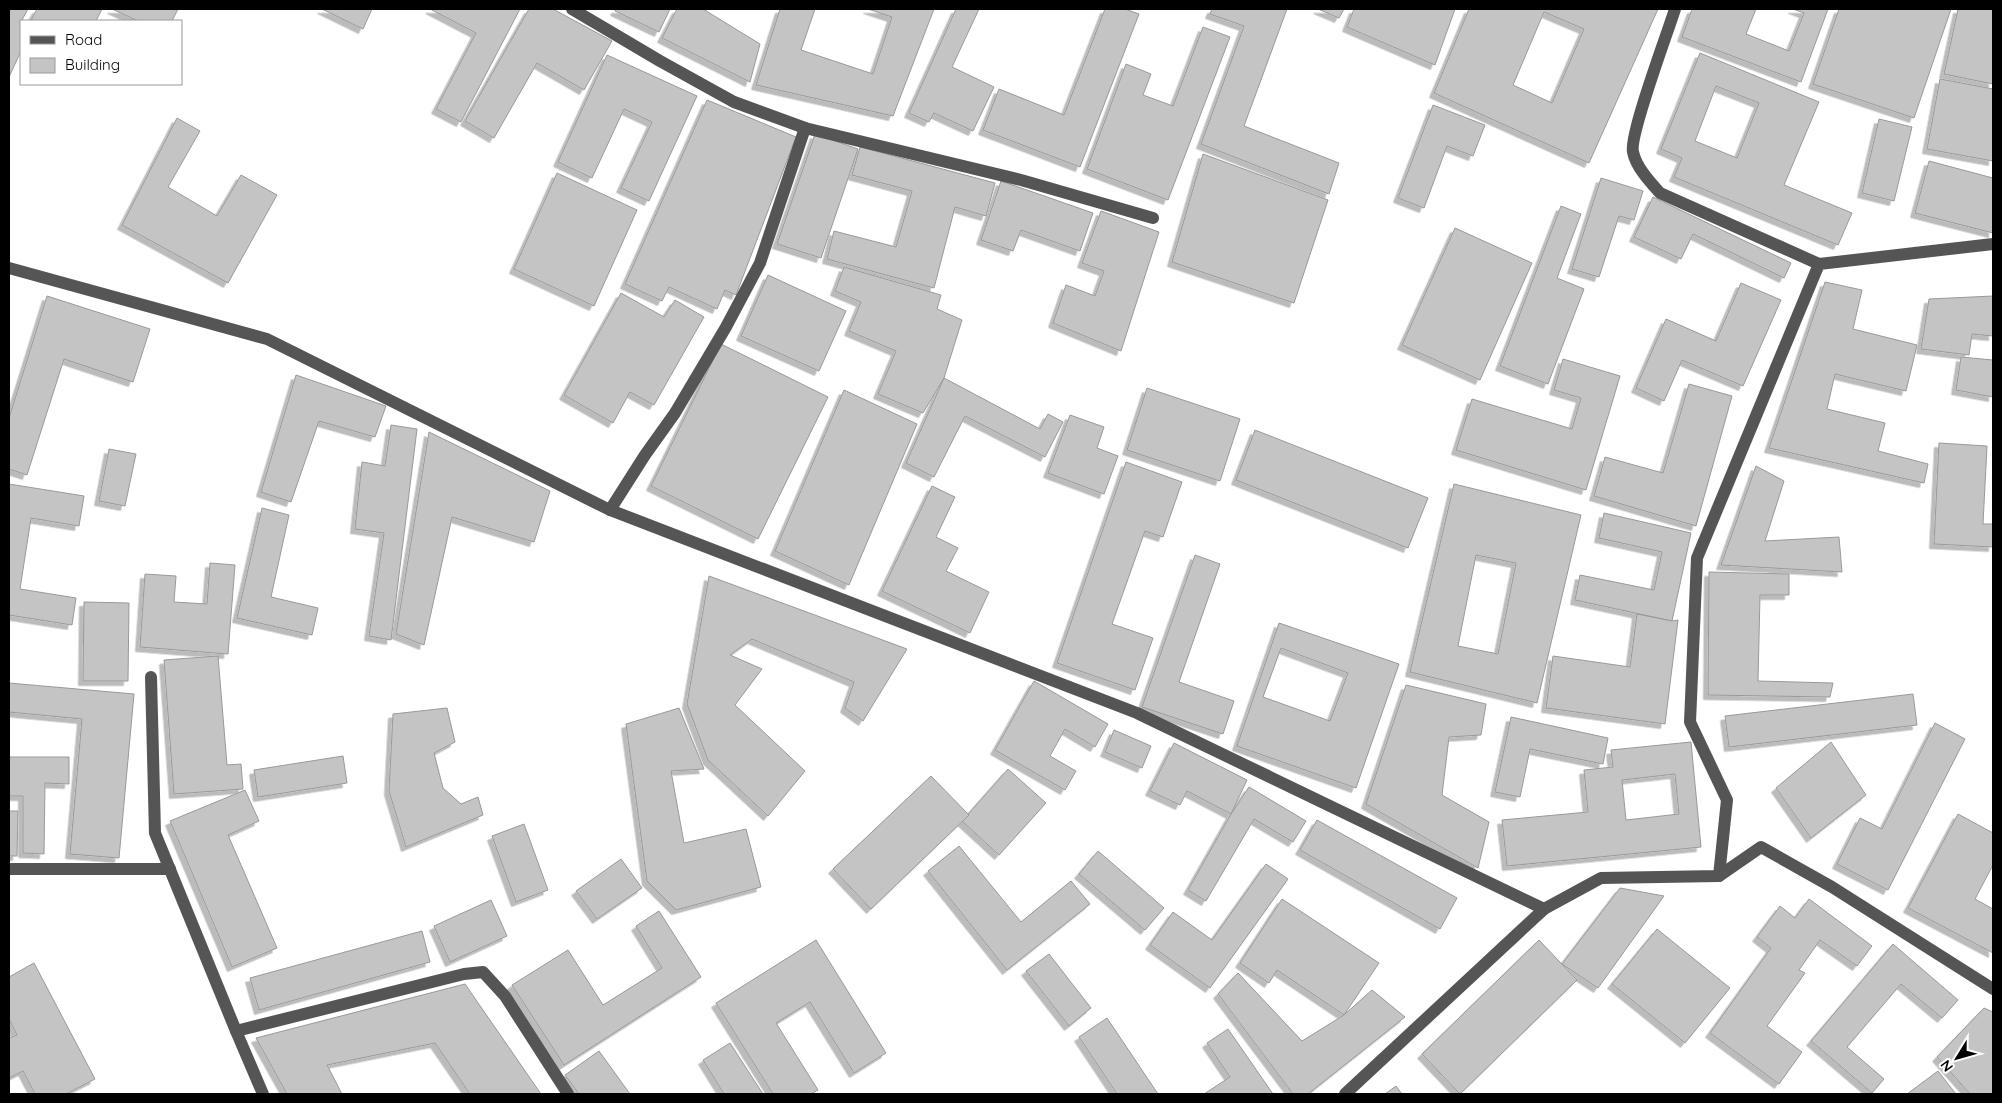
<svg xmlns="http://www.w3.org/2000/svg" width="2002" height="1103" viewBox="0 0 2002 1103" font-family="Quicksand,sans-serif">
	<style>
		.building { fill: #c4c4c4; stroke: #999; fill-rule: evenodd; filter: url(#shadow) }
		.lines { fill: none; stroke-linecap: round; stroke-linejoin: round }
		.minor { stroke: #555; stroke-width: 12 }
	</style>
	<defs>
		<filter id="shadow"><feDropShadow dx="-4.5" dy="4.5" stdDeviation="0" flood-color="#0004"/></filter>
	</defs>
	<rect width="100%" height="100%" fill="#fff"/>
	<g class="building">
		<path d="M9,9H28L22,20L24,21H21V51L9,77Z"/>
		<path d="M37,9H102L96,21H34L31,20Z"/>
		<path d="M112,9H178L172,21H138Z"/>
		<path d="M322,9H372L363,29Z"/>
		<path d="M430,9H520L461,122L436,109L476,33Z"/>
		<path d="M529,9H553L612,41L584,90L537,63L494,138L465,121Z"/>
		<path d="M616,9H670L659,32L615,11Z"/>
		<path d="M677,9H703L760,44L750,82L662,38Z"/>
		<path d="M780,9H815L801,50L873,74L892,17L868,9H934L893,116L756,85Z"/>
		<path d="M956,9H979L952,67L994,87L973,131L934,113L929,122L909,113Z"/>
		<path d="M1105,9H1125L1139,14L1080,167L983,130L999,89L1064,115Z"/>
		<path d="M1212,9H1287L1244,126L1339,163L1329,194L1201,144L1244,26L1210,14Z"/>
		<path d="M1318,9H1344L1339,18Z"/>
		<path d="M1354,9H1455L1435,65L1347,27Z"/>
		<path d="M1469,9H1658L1589,163L1434,93ZM1544,12L1584,29L1552,103L1513,85Z"/>
		<path d="M1692,9H1756L1746,34L1789,51L1804,13L1793,9H1828L1801,82L1682,37Z"/>
		<path d="M1839,9H1951L1914,118L1813,84Z"/>
		<path d="M1958,9H1993V84L1944,74Z"/>
		<path d="M1203,27L1230,37L1168,200L1087,169L1126,64L1151,74L1143,95L1173,106Z"/>
		<path d="M1700,53L1819,102L1784,185L1852,213L1838,245L1674,177L1682,158L1661,149ZM1716,86L1759,103L1737,158L1695,141Z"/>
		<path d="M607,55L697,96L649,201L621,188L652,122L624,109L592,178L558,162Z"/>
		<path d="M1940,79L1993,89V161L1927,149Z"/>
		<path d="M707,100L796,137L736,295L725,290L717,309L669,287L662,301L625,284Z"/>
		<path d="M1433,105L1485,125L1473,156L1447,146L1424,208L1398,198Z"/>
		<path d="M177,118L200,131L168,187L217,216L241,175L277,195L228,283L122,225Z"/>
		<path d="M1879,119L1912,127L1894,201L1862,193Z"/>
		<path d="M815,134L858,149L821,258L777,244Z"/>
		<path d="M860,147L995,183L986,216L955,207L934,288L827,259L834,231L896,247L912,191L852,175Z"/>
		<path d="M1203,154L1328,200L1294,303L1172,262Z"/>
		<path d="M1929,161L1993,178V233L1915,213Z"/>
		<path d="M557,173L637,210L594,306L514,269Z"/>
		<path d="M1601,178L1643,191L1634,220L1619,216L1599,277L1572,269Z"/>
		<path d="M1001,181L1093,213L1080,251L1021,230L1013,251L981,240Z"/>
		<path d="M1653,197L1791,263L1784,278L1693,234L1681,259L1634,237Z"/>
		<path d="M1561,206L1581,214L1557,278L1584,289L1548,384L1500,366Z"/>
		<path d="M1101,211L1159,232L1121,351L1053,323L1066,285L1095,296L1104,271L1082,263Z"/>
		<path d="M1455,228L1532,263L1480,380L1402,345Z"/>
		<path d="M844,267L941,295L937,309L962,320L944,378L923,413L878,394L896,351L849,331L861,302L835,291Z"/>
		<path d="M768,275L846,311L819,371L741,336Z"/>
		<path d="M1825,282L1862,290L1853,329L1917,345L1906,391L1835,374L1827,409L1885,423L1878,451L1928,464L1924,483L1769,448Z"/>
		<path d="M1741,283L1781,300L1743,386L1682,360L1664,401L1636,388L1666,319L1716,341Z"/>
		<path d="M621,293L664,317L675,300L704,317L654,405L630,392L613,423L564,395Z"/>
		<path d="M47,296L150,329L133,382L64,359L27,475L9,469V418Z"/>
		<path d="M1993,296V336L1972,334L1969,355L1921,349L1929,299Z"/>
		<path d="M721,344L828,397L758,539L651,486Z"/>
		<path d="M1961,357L1993,360V397L1956,390Z"/>
		<path d="M1563,359L1620,376L1586,490L1456,450L1472,399L1572,429L1581,398L1554,390Z"/>
		<path d="M296,375L386,406L375,437L319,421L291,502L261,492Z"/>
		<path d="M944,378L1040,429L1048,414L1063,422L1045,457L965,416L934,477L906,463Z"/>
		<path d="M1689,384L1732,396L1696,526L1594,496L1605,457L1663,473Z"/>
		<path d="M1147,388L1240,419L1220,481L1127,450Z"/>
		<path d="M844,390L917,424L849,585L775,551Z"/>
		<path d="M1070,415L1104,427L1097,448L1118,456L1104,494L1048,473Z"/>
		<path d="M391,425L417,429L391,640L369,636L384,533L355,529L362,462L385,466Z"/>
		<path d="M1255,430L1428,498L1408,548L1236,480Z"/>
		<path d="M429,432L550,491L534,542L452,517L424,645L396,634Z"/>
		<path d="M1939,443L1987,446L1983,524H1993V547L1934,544Z"/>
		<path d="M109,449L136,454L125,506L99,501Z"/>
		<path d="M1126,462L1182,482L1163,537L1145,531L1112,624L1153,638L1135,690L1057,663Z"/>
		<path d="M1756,466L1784,481L1765,541L1839,537L1842,572L1721,565Z"/>
		<path d="M9,484L84,496L79,526L31,518L20,589L76,598L72,625L9,615Z"/>
		<path d="M1454,484L1581,515L1537,703L1410,672ZM1476,555L1516,563L1498,654L1458,646Z"/>
		<path d="M932,486L955,497L936,537L958,548L946,571L989,592L970,633L882,591Z"/>
		<path d="M262,508L289,515L271,597L318,608L312,635L237,618Z"/>
		<path d="M1604,513L1691,533L1672,621L1575,600L1580,575L1654,590L1662,552L1599,538Z"/>
		<path d="M1195,555L1220,564L1179,682L1234,701L1223,734L1142,707Z"/>
		<path d="M210,563L235,565L228,654L140,647L145,574L176,576L174,602L207,604Z"/>
		<path d="M1709,572L1789,574V595H1760L1758,681L1833,683L1830,697L1708,695Z"/>
		<path d="M709,576L907,649L863,721L845,708L854,682L752,639L730,655L762,669L735,705L805,771L768,816L708,760L687,704Z"/>
		<path d="M84,602L129,603L128,681H83Z"/>
		<path d="M1637,614L1672,621L1678,620L1665,724L1546,708L1553,656L1630,667Z"/>
		<path d="M1279,623L1399,664L1356,788L1237,746ZM1281,648L1348,673L1330,721L1263,697Z"/>
		<path d="M218,656L227,765L241,764L243,789L174,794L164,660Z"/>
		<path d="M1034,681L1108,724L1095,747L1065,729L1050,756L1076,771L1065,790L995,750Z"/>
		<path d="M9,683L134,694L119,858L70,854L82,719L9,712Z"/>
		<path d="M1406,685L1486,704L1481,735L1449,737L1442,795L1489,822L1478,868L1366,804Z"/>
		<path d="M1913,694L1917,725L1729,747L1725,716Z"/>
		<path d="M447,708L455,742L434,753L443,788L461,804L478,797L483,815L406,847L389,791L393,714Z"/>
		<path d="M679,708L704,769L671,771L684,843L746,829L761,887L676,910L647,881L626,724Z"/>
		<path d="M1511,717L1608,738L1603,764L1530,749L1520,797L1495,792Z"/>
		<path d="M1935,723L1965,739L1888,890L1837,864L1860,818L1882,829Z"/>
		<path d="M1114,730L1151,746L1142,768L1105,752Z"/>
		<path d="M1691,742L1701,847L1507,866L1502,820L1588,812L1584,770L1613,767L1611,750ZM1675,774L1679,814L1626,820L1622,780Z"/>
		<path d="M1831,742L1866,795L1811,838L1776,788Z"/>
		<path d="M1174,743L1247,780L1231,814L1187,791L1180,805L1150,791Z"/>
		<path d="M343,756L347,783L258,797L254,770Z"/>
		<path d="M9,757H69V784L45,783L44,854L23,853V796H9Z"/>
		<path d="M1008,769L1046,803L999,855L962,821Z"/>
		<path d="M931,776L969,815L871,909L833,869Z"/>
		<path d="M1249,787L1306,821L1293,842L1254,819L1206,901L1188,890L1231,814Z"/>
		<path d="M245,790L259,821L228,835L277,948L232,967L170,821Z"/>
		<path d="M9,811H18L17,856H9Z"/>
		<path d="M1958,814L1993,833V865L1975,899L1993,909V953L1908,908Z"/>
		<path d="M1317,820L1457,898L1440,929L1300,850Z"/>
		<path d="M524,824L548,890L516,902L492,836Z"/>
		<path d="M959,846L1021,922L1071,881L1090,904L1007,970L928,871Z"/>
		<path d="M1098,851L1164,908L1145,930L1079,874Z"/>
		<path d="M621,859L642,888L597,919L576,891Z"/>
		<path d="M1266,864L1288,879L1210,988L1150,945L1173,912L1212,940Z"/>
		<path d="M1620,888L1664,896L1598,988L1562,964Z"/>
		<path d="M1282,899L1379,963L1344,1015L1277,970L1269,983L1240,963Z"/>
		<path d="M1809,899L1872,946L1857,966L1820,940L1799,970L1805,973L1767,1026L1802,1052L1779,1084L1710,1033L1771,948L1757,937L1780,906L1795,918Z"/>
		<path d="M491,900L507,936L450,962L434,926Z"/>
		<path d="M659,911L701,977L564,1065L512,985L568,950L603,1005L662,968L636,926Z"/>
		<path d="M1657,929L1730,988L1685,1043L1612,984Z"/>
		<path d="M422,931L430,962L259,1010L250,978Z"/>
		<path d="M816,940L886,1053L854,1073L810,1002L776,1023L818,1090L811,1094H773L716,1003Z"/>
		<path d="M1539,940L1577,980L1460,1094L1422,1054Z"/>
		<path d="M1893,944L1958,1000L1942,1018L1901,984L1847,1047L1884,1079L1872,1093L1811,1041Z"/>
		<path d="M1049,954L1091,1008L1069,1026L1026,971Z"/>
		<path d="M34,963L95,1079L66,1094H35L23,1071L9,1078V1038L17,1035L9,1019V977Z"/>
		<path d="M1238,973L1302,1041L1344,1015L1372,990L1405,1017L1308,1094H1293L1218,994Z"/>
		<path d="M465,984L541,1094H470L435,1043L327,1065L342,1094H287L256,1038Z"/>
		<path d="M1984,1008L1993,1012V1094H1970L1937,1057Z"/>
		<path d="M1107,1018L1158,1094H1117L1079,1037Z"/>
		<path d="M1228,1029L1273,1094H1204L1230,1077L1207,1043Z"/>
		<path d="M730,1043L763,1094H724L703,1060Z"/>
		<path d="M599,1051L630,1094H579L565,1075Z"/>
		<path d="M1938,1071L1956,1094H1907Z"/>
		<path d="M1396,1086L1402,1094H1385Z"/>
	</g>
	<g class="lines">
		<g class="minor">
			<path d="M572,9L660,61L734,102L805,128L1021,180L1153,218"/>
			<path d="M1675,9C1668,32 1629,135 1633,152C1636,167 1650,182 1660,193L1819,264"/>
			<path d="M9,268L267,339L610,510L1137,713L1544,909"/>
			<path d="M610,510L645,455L675,413L726,327L760,263L805,128"/>
			<path d="M151,677L155,833L236,1031"/>
			<path d="M9,869H170"/>
			<path d="M1719,876L1727,800L1690,722L1697,558L1819,264L1993,244"/>
			<path d="M263,1094L236,1031L464,974L483,972L505,996L568,1094"/>
			<path d="M1345,1094L1544,909L1601,878L1719,876L1761,847L1832,887L1993,989"/>
		</g>
	</g>
	<rect width="2002" height="1103" fill="none" stroke="#000000" stroke-width="20"/>
	<rect x="20" y="20" width="162" height="65" fill="#ffffff" stroke="#999999"/>
	<rect x="30" y="36" width="25" height="8" fill="#555555" stroke="#999999"/>
	<text x="65" y="45" font-size="15" fill="#000000">Road</text>
	<rect x="30" y="58" width="25" height="15" fill="#c4c4c4" stroke="#999999"/>
	<text x="65" y="70" font-size="15" fill="#000000">Building</text>
	<g transform="translate(1957 1058) rotate(233)" stroke="#ffffff" stroke-width="4" paint-order="stroke">
	<path d="M0-4L9 19L0 12L-9 19Z" fill="#000000"/>
	<text y="-8" font-size="14" font-weight="bold" text-anchor="middle" fill="#000000">N</text>
	</g>
</svg>
